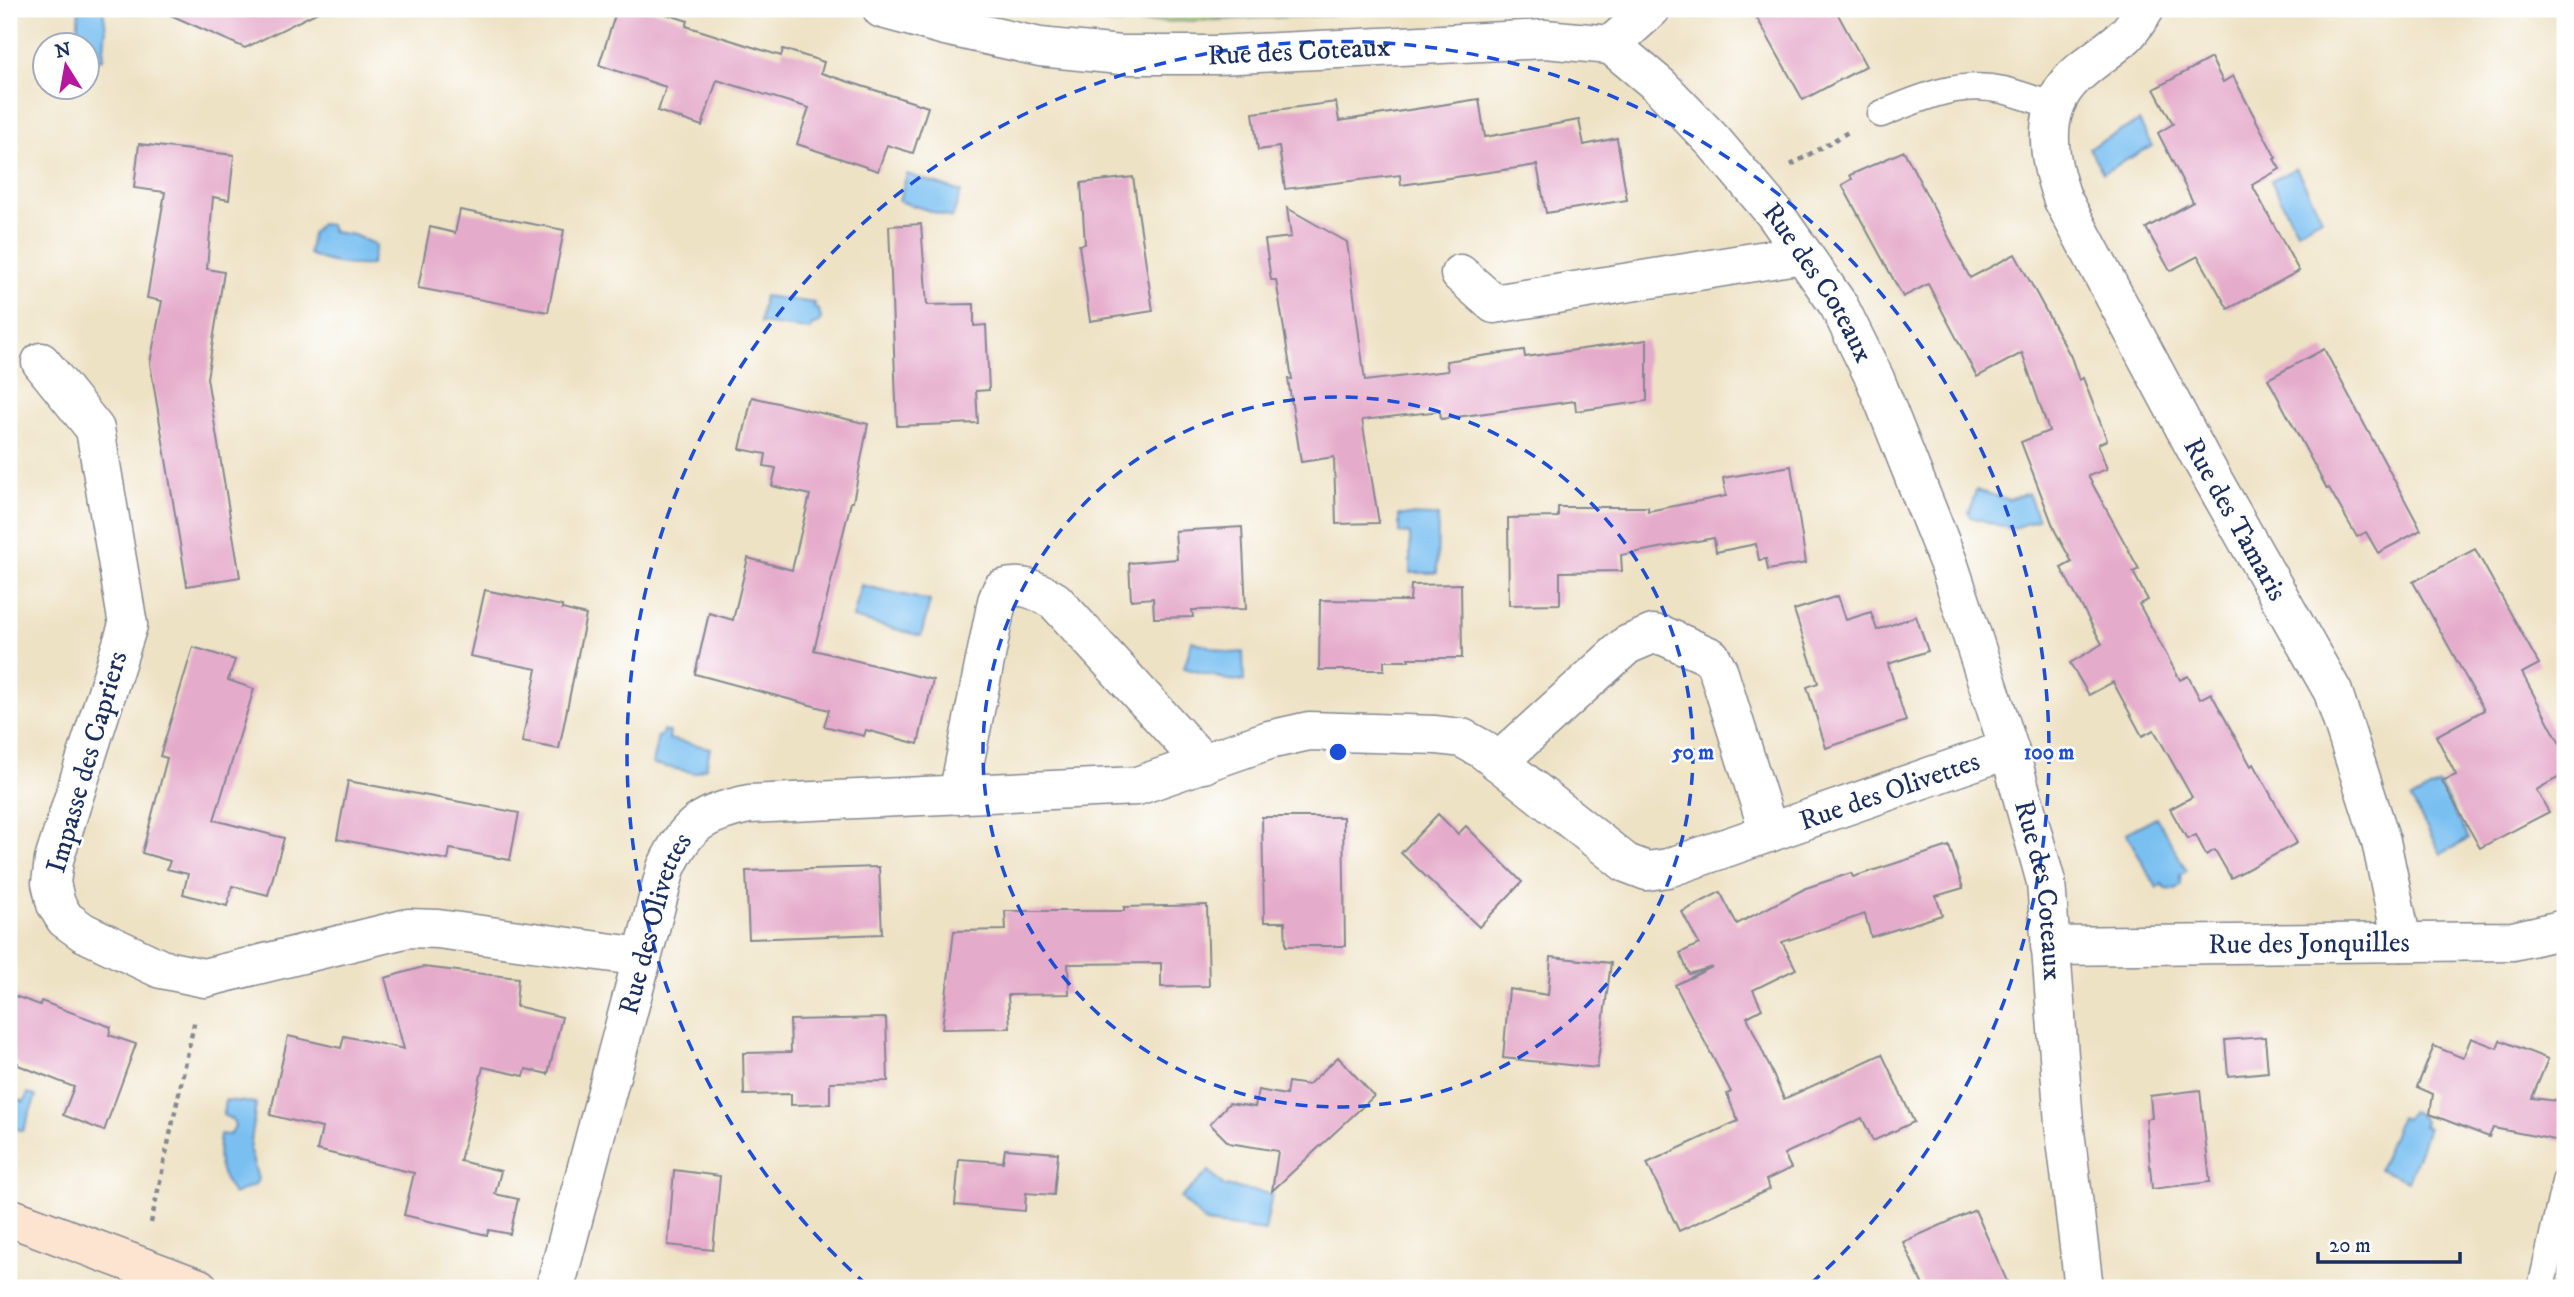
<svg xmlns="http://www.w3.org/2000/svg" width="2574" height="1297" viewBox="0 0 2574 1297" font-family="'IM FELL DW Pica',serif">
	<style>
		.green { fill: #a7ce79; stroke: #617e6c; stroke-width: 2 }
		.water { fill: #79c0f1; stroke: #4a78a8; stroke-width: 2 }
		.building { fill: #e5abcb }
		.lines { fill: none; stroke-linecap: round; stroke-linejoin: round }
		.lane-casing { stroke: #848891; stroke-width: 29 }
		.street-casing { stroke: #848891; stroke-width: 41 }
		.secondary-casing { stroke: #848891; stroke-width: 41 }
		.path { stroke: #848891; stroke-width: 4.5; stroke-dasharray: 5 5; stroke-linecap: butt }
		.lane { stroke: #fff; stroke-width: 26 }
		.street { stroke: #fff; stroke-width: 38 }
		.secondary { stroke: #fde4d1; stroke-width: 38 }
		.ring { fill: none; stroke: #1d4ed8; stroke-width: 3.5; stroke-dasharray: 12 9 }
		.labels { text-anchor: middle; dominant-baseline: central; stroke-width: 5; stroke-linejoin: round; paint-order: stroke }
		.street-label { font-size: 28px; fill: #1b2f5e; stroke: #fff }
		.centre { fill: #1d4ed8; stroke: #fff; stroke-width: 3.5 }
		.ring-label { font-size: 21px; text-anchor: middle; font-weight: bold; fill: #1d4ed8; stroke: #fff; stroke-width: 5; stroke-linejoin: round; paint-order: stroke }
	</style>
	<rect width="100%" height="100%" fill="#fff"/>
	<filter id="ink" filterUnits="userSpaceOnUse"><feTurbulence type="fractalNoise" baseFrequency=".0143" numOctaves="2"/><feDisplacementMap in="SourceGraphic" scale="14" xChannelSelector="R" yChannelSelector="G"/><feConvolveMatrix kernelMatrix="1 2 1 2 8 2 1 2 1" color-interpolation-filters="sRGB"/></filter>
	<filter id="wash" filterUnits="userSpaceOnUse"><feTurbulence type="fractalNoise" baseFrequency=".00686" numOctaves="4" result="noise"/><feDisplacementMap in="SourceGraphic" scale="28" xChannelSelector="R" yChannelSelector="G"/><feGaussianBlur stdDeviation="1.57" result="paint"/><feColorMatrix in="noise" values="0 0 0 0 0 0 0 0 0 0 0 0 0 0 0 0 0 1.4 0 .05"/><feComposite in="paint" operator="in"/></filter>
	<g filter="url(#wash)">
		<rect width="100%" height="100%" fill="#eee2c4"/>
		<path class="green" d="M1035,9H1386L1319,16L1107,24Z"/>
		<g class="water">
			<path d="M79,9H103L106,29L103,59L88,61V46L79,45L77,35Z"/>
			<path d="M2139,121L2152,146L2103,173L2089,148Z"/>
			<path d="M2296,168L2322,218L2297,231L2271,181Z"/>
			<path d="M907,174L961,192L952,218L899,201Z"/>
			<path d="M321,224L330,225L333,232L354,235L376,245L371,265C348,266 330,264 309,254L312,233Z"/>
			<path d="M764,296L815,303L814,308L819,310L821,319L818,324L812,325L811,330L760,323Z"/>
			<path d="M1976,490L2009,500L2028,493L2038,520L2011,529L1971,517L1969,513Z"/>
			<path d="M1399,515L1438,516L1437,573H1410V534L1399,533Z"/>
			<path d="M861,585L930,601L921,636L853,618Z"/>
			<path d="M1192,641L1230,653L1243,652L1244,681L1228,680L1184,668Z"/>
			<path d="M663,730L670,732L669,739L710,748L706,767L695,773L652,764L658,736H661Z"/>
			<path d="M2439,784L2469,839L2441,854L2411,799Z"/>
			<path d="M2156,817L2187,871L2180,875L2181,885L2176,890L2166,889L2162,884L2157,888L2126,833Z"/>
			<path d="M28,1093L36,1096L23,1131L9,1126V1096L24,1102Z"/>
			<path d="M225,1100L256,1103L250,1151L258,1179L255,1185L233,1194C218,1170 216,1162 220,1134L230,1135L235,1126L233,1120L223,1115Z"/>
			<path d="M2411,1112L2417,1113L2424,1120L2423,1126L2428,1128L2408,1181L2379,1169L2400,1117L2405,1119Z"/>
			<path d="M1209,1171L1224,1186L1272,1194L1265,1231L1206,1223L1181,1198Z"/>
		</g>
		<g id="blocks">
			<g class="building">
				<path d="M157,9H324L245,48Z"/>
				<path d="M617,9H650L688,21L686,26L781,56L783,49L824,62L821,73L928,107L913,153L887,145L878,171L797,144L809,108L717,80L702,126L658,111L666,87L599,65Z"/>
				<path d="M1752,9H1835L1866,66L1803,100Z"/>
				<path d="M2211,58L2223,82L2233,76L2276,158L2274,159L2280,169L2252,185L2299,271L2228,309L2198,256L2170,271L2146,228L2193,202L2158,133L2173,124L2154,89Z"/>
				<path d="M1479,99L1485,137L1579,120L1584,145L1617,138L1627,200L1546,213L1537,165L1401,185L1400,175L1285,189L1279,147L1258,150L1253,113L1336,102L1339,121Z"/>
				<path d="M139,144L234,155L229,200L213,197L207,269L224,272L207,378L240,577L187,586L150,363L162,301L147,298L165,192L134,188Z"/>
				<path d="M1904,151L1970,278L2015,254L2071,357L2079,380L2083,378L2107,440L2098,444L2107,469L2088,476L2139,569L2133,572L2148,600L2139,604L2180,680L2188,676L2200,699L2211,693L2251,766L2254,764L2297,843L2231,878L2215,850L2206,855L2196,835L2187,839L2170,809L2192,797L2154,730L2142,736L2113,682L2089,695L2070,663L2102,644L2061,568L2072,562L2055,531L2021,442L2049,431L2022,353L1977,377L1928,284L1903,297L1842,185L1852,179L1850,175Z"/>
				<path d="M1133,177L1153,311L1090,321L1079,245L1085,244L1081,183Z"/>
				<path d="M1287,208L1347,242L1365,381L1448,371L1446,361L1524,350L1525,357L1647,340V401L1576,411L1575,401L1441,419L1440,411L1362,420L1379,523L1336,524L1334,457L1301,462L1288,379H1292L1276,280H1271L1265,240L1291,237Z"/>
				<path d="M460,210L564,230L548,312L418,288L430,227L455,233Z"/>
				<path d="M921,224L927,305L974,304V326L986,325L989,390L976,391L978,423L897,426L889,226Z"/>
				<path d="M2324,349L2421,530L2378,553L2366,532L2357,537L2329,488L2327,489L2268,379Z"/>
				<path d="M752,397L868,424L853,502H851L814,650L933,680L918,744L866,730L864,736L824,726L829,710L695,674L709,613L733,620L748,558L792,570L810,495L772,486L776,468L764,466L766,454L740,449Z"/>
				<path d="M1791,466L1806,563L1768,570L1766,559L1759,560L1756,544L1716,552L1714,538L1621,555L1622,571L1560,572V604L1509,605L1508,518L1558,517V507H1648V511L1726,496L1723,478Z"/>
				<path d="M1242,527L1246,609L1192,610L1193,617L1154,618L1153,598L1131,600L1129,563L1177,559L1175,531Z"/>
				<path d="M2475,549L2539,664L2522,673L2565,753V774L2536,790L2549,812L2480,848L2442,781L2456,775L2436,736L2484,710L2413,582Z"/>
				<path d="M1461,584L1462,658H1408L1409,661H1384V670H1319L1320,600L1410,601L1411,585Z"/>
				<path d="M485,590L562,606V609L586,615L559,749L522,742L537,669L470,656Z"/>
				<path d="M1838,596L1846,620L1871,612L1877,630L1916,616L1928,651L1888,664L1906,721L1826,748L1807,687L1818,683L1794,610Z"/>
				<path d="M193,647L235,660L228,680L254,689L214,820L284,838L268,895L232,886L227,906L183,894L188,874L167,869L170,861L142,853L167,758L160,756Z"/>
				<path d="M348,781L519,813L510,860L450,849L448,860L337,839Z"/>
				<path d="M1438,814L1458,834L1466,826L1522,882L1479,927L1401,853Z"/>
				<path d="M1262,817H1343L1345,946H1286L1285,922H1264Z"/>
				<path d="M1949,846L1963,888L1936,896L1942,915L1871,937L1865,914L1782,942L1796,969L1753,990L1762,1009L1747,1017L1784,1099L1882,1054L1914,1122L1873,1141L1862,1118L1784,1154L1791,1168L1766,1180L1770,1189L1679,1231L1647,1163L1738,1121L1727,1094L1731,1092L1675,985L1712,967L1689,974L1680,953L1699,944L1682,912L1720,892L1737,924L1806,888L1851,873L1853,877Z"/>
				<path d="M879,867L882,934L749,939L746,871Z"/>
				<path d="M1207,905L1209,986L1161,987V963L1068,964L1069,994L1008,995L1010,1028L942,1029L954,931L1006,930L1005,911H1124V907Z"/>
				<path d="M1551,957L1611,963L1597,1068L1503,1058L1509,989L1548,995Z"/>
				<path d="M423,967L518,978L516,1006L562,1017L548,1074L526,1069L524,1076L483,1067L460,1161L501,1171L495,1194L518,1199L510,1234L489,1230L487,1235L404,1215L414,1173L317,1150L322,1128L270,1115L288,1036L341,1048L344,1036L404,1049L385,978Z"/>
				<path d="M9,994L40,1005L41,1001L111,1027L109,1035L136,1044L104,1131L63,1115L74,1087L18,1065V1063L9,1059Z"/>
				<path d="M886,1018L888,1081L830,1082V1104L791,1105V1094L744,1095L743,1053L791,1052L790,1020Z"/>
				<path d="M2265,1037L2268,1072L2228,1076L2225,1040Z"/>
				<path d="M2471,1038L2497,1048L2500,1040L2548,1059L2532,1098L2565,1102V1142L2493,1128L2489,1137L2430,1114L2433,1094L2417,1087L2434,1046L2463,1058Z"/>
				<path d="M1338,1057L1374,1096L1272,1191L1278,1151L1229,1143L1210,1124L1229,1103L1255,1107L1258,1090L1286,1095L1288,1082L1308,1085Z"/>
				<path d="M2200,1090L2210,1182L2152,1189L2146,1119L2152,1118L2150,1096Z"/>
				<path d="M1005,1149L1058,1153L1054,1195L1026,1193L1025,1211L955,1205L959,1159L1003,1162Z"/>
				<path d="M674,1170L720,1176L713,1250L668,1245Z"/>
				<path d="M1975,1210L2010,1288H1924L1903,1242Z"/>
			</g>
		</g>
	</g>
	<g filter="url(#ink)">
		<use href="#blocks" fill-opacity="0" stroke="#848891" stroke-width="2"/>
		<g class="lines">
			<g class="lane-casing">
				<g id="lane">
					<path d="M1881,114C1920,98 1959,80 2003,90C2020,94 2038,101 2055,106"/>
					<path d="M2541,1288L2565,1182"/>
				</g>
			</g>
			<g class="street-casing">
				<g id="street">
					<path id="s1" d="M882,9L945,26L1040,47L1120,55H1216L1545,39L1611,45L1660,86L1714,142L1775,214L1839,306L1875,379L1948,562L2009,749L2046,882L2064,1123L2084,1288"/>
					<path id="s2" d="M2145,9C2139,18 2133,28 2126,35C2108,52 2081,67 2067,85C2040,118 2050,165 2063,200L2199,455L2333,692L2381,841L2402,942"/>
					<path d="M1611,45L1651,9"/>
					<path d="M1460,274L1494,304L1803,254"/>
					<path d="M41,362L95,429L128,625L54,860L51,883L56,904L65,919L83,932L161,969L204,978L408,928L438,929L642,957"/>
					<path d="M1498,762L1627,645L1653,634L1664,636L1711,657L1718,670L1769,833"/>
					<path d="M958,795L997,601L1002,589C1023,583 1037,590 1055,601L1204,764"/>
					<path id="s3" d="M2050,946L2513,941L2565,929"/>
					<path id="s4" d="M555,1288L666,868C686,824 703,814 749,804L1137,786L1269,740L1309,731L1436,735L1462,738L1482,749L1626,863L1647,871L1668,868L2009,749"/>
				</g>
			</g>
			<g class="secondary-casing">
				<path id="secondary" d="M9,1217L199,1288"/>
			</g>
			<g class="path">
				<path d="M1791,165L1850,131"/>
				<path d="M151,1223L195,1019"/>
			</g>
			<use href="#lane" class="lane"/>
			<use href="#street" class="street"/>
			<use href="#secondary" class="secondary"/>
		</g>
	</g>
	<g class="ring">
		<circle cx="1338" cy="752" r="355"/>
		<path d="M867 1285A711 711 0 1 1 1809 1285"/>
	</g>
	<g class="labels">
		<g class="street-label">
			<text stroke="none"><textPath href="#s1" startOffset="422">Rue des Coteaux</textPath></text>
			<text stroke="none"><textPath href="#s1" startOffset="1052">Rue des Coteaux</textPath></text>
			<text stroke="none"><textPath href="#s2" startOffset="593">Rue des Tamaris</textPath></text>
			<text transform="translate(87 762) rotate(-74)">Impasse des Capriers</text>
			<text stroke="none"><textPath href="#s4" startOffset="1752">Rue des Olivettes</textPath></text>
			<text stroke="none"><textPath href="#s1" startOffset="1703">Rue des Coteaux</textPath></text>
			<text stroke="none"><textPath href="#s4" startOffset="378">Rue des Olivettes</textPath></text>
			<text stroke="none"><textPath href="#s3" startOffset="259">Rue des Jonquilles</textPath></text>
		</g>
	</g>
	<circle cx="1338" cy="752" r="10" class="centre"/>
	<g class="ring-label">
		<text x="1693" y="759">50 m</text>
		<text x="2049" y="759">100 m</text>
	</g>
	<rect width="2574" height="1297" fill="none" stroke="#fff" stroke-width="35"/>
	<g transform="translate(66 66) rotate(349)"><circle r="33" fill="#ffffff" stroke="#a4acbf" stroke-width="2"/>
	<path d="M0-5L12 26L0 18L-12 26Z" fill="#b5179e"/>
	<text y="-10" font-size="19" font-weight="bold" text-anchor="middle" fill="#1b2f5e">N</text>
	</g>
	<path d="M2318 1252v10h142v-10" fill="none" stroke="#1b2f5e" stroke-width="3.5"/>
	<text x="2329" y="1252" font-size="21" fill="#1b2f5e" stroke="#ffffff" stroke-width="5" paint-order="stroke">20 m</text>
</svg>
